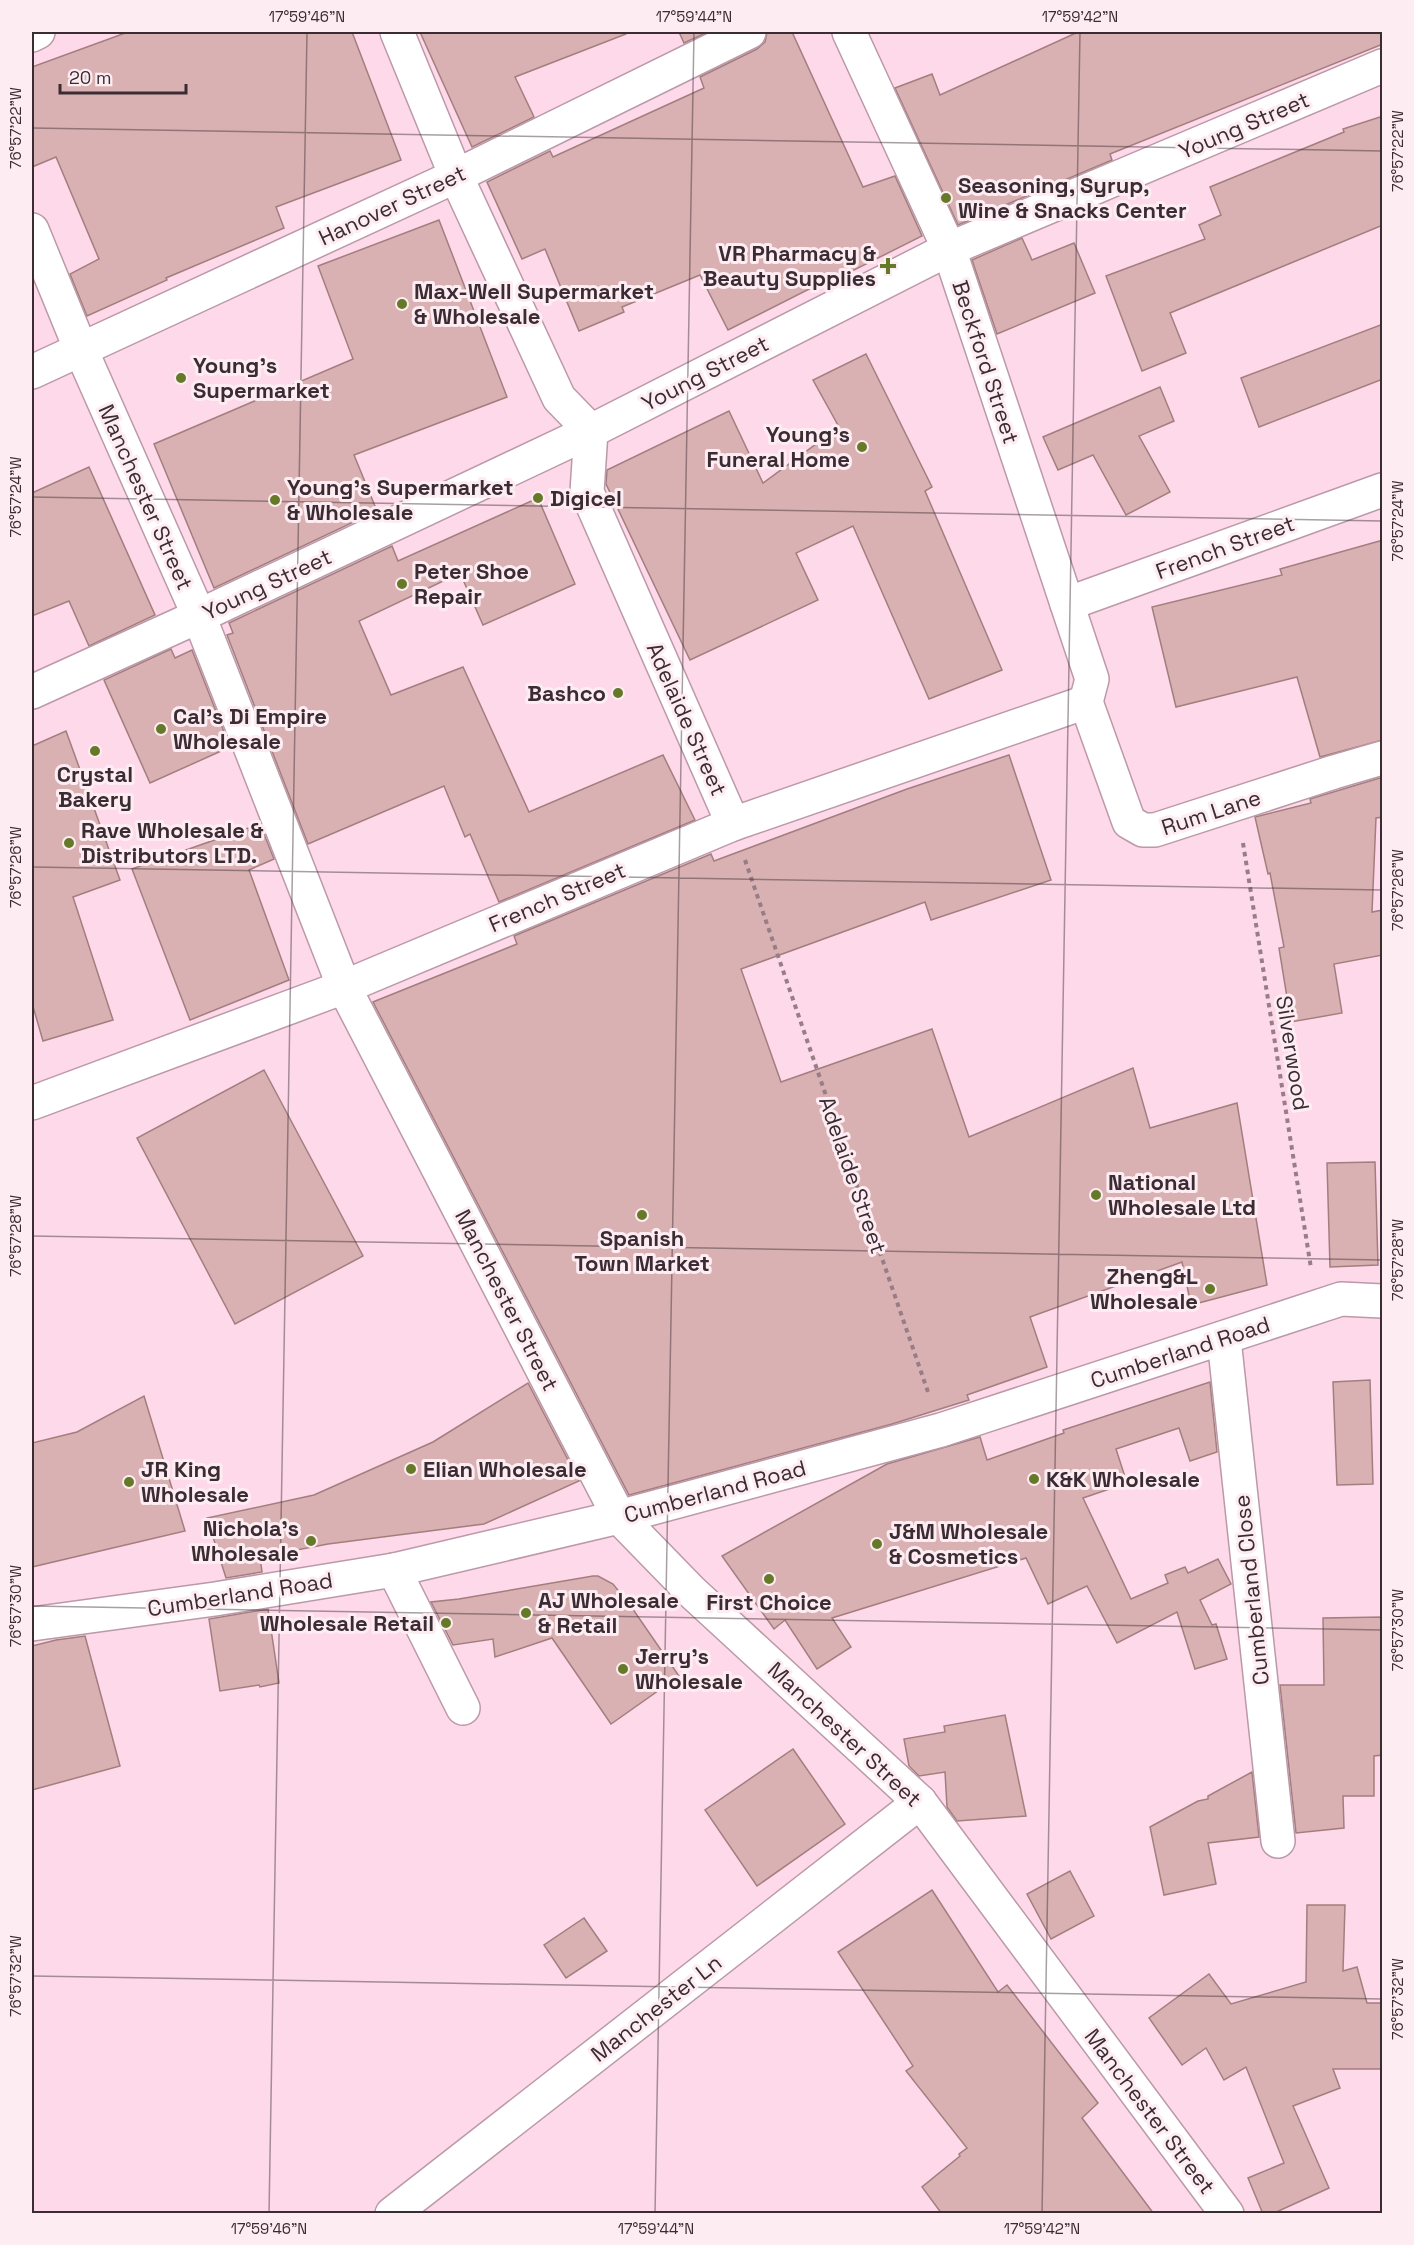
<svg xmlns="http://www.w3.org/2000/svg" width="1414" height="2245" viewBox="0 0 1414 2245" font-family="'Space Grotesk',sans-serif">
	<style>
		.building { fill: #d9b1b2; stroke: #a37e7f; stroke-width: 1.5 }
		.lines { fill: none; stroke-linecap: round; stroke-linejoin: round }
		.minor-casing { stroke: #bc99a8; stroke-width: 36 }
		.path { stroke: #967d88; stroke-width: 4; stroke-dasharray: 4.5 4.5; stroke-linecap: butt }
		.minor { stroke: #fff; stroke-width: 33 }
		.ticks { fill: none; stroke: #3a2c32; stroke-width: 1.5; stroke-opacity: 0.45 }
		.poi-dot { fill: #657929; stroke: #fdedf3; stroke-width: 2 }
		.labels { text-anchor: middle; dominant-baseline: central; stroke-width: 6; stroke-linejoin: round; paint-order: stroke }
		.street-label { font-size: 22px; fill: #3a2c32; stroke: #fdedf3 }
		.poi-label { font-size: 22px; font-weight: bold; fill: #3a2c32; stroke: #fdedf3; text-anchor: start }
		.neatline { fill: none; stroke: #3a2c32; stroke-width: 2 }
		.ticks-label { font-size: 15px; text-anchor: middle; fill: #3a2c32 }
	</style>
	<rect width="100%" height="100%" fill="#fed9e9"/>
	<g class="building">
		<path d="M128,32H352L401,160L276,207L284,228L166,278L167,280L87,316L70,274L99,259L56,157L32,167V67Z"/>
		<path d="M420,32H626V34L515,77L534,117L472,147Z"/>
		<path d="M679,32H708L684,43Z"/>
		<path d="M767,32H792L863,187L895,176L922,236L820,287L819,284L728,330L700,275L622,307L624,312L579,331L545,249L522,259L487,182L550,151L553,157L704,88L700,77L757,49L765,42Z"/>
		<path d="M1078,32H1383V44L1110,154L1112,160L958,225L895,88L932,74L940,95Z"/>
		<path d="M1383,116V225L1170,313L1186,353L1142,371L1106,276L1205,239L1199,225L1221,215L1210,187L1344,132L1343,129Z"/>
		<path d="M439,220L507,397L354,455L377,511L214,588L154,444L353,359L318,266Z"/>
		<path d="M1022,238L1032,260L1074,243L1095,293L997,334L972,260Z"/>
		<path d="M1383,324V379L1259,427L1241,378Z"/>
		<path d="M866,354L932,487L925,491L1002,670L929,699L853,526L796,553L818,600L690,660L606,484L607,470L729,411L763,483L839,427L813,380Z"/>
		<path d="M1160,387L1174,421L1139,436L1170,492L1126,515L1093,455L1058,470L1043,437Z"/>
		<path d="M89,467L155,615L89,646L69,601L32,616V493Z"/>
		<path d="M538,498L575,584L483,625L460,573L359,621L391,695L463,667L529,812L663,755L695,820L499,902L470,834L465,837L444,786L308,844L227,635L233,633L229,623L392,546L398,561Z"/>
		<path d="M1383,540V740L1320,757L1297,677L1176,707L1152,607L1282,575L1280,569Z"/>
		<path d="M171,649L175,658L192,650L230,747L150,783L104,680Z"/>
		<path d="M66,731L120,880L73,897L113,1020L43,1041L32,1003V746Z"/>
		<path d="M1009,755L1051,880L931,920L925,902L741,969L781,1082L932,1029L969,1137L1133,1068L1150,1128L1237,1103L1267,1285L1191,1305L1182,1262L1030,1317L1047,1367L967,1395L969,1400L892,1424L629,1495L373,1002L517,944L514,936L711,854L714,861L907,789Z"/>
		<path d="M1383,777V817L1376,818L1372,912L1383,910V955L1334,964L1342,1013L1291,1022L1279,948L1284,947L1270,873L1268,874L1255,817L1311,803L1310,799Z"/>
		<path d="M260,824L274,859L249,870L289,980L190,1020L132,869Z"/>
		<path d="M264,1070L363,1256L235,1324L137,1138Z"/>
		<path d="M1375,1162L1378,1265L1330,1267L1327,1163Z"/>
		<path d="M1370,1380L1373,1484L1337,1485L1333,1382Z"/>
		<path d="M1210,1382L1217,1452L1190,1461L1179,1428L1116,1449L1127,1483L1083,1498L1131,1599L1168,1583L1165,1575L1185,1567L1188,1573L1218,1559L1231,1584L1200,1600L1212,1625L1216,1624L1227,1659L1195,1669L1177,1612L1117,1643L1087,1586L1048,1604L1026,1558L832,1618L851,1647L817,1669L785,1620L774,1629L722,1556L887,1464L980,1437L987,1460L1064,1433L1063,1430Z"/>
		<path d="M528,1383L579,1481L484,1524L328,1544L260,1557L262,1572L226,1578L207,1518L314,1495L433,1442Z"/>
		<path d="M144,1396L185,1531L32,1567V1443L77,1432Z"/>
		<path d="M593,1576H598L613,1584L630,1605L679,1676L611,1724L552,1638L495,1657L493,1639L453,1645L431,1602L459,1599Z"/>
		<path d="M268,1609L279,1683L260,1687L259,1685L220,1691L209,1619Z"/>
		<path d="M1383,1617V1755L1374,1756V1796H1343L1344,1828L1296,1833L1280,1685H1324L1323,1618Z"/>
		<path d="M85,1636L120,1766L32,1790V1646L56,1640Z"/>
		<path d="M1005,1715L1026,1816L957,1821L947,1807L945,1772L919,1776L909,1766L904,1739L945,1732L944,1726Z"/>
		<path d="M793,1749L845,1824L757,1886L705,1810Z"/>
		<path d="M1252,1772L1259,1837L1208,1843L1216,1884L1164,1895L1150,1827L1198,1801L1208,1799V1796Z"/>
		<path d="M1070,1871L1094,1916L1051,1939L1027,1894Z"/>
		<path d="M932,1890L998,1992L1007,1985L1098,2103L1082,2118L1154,2214H942L922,2187L960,2156L959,2154L967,2148L906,2071L913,2066L838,1952Z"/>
		<path d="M1307,1905H1345L1343,1971L1357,1967L1367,2003H1383V2069H1333L1340,2088L1293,2106L1329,2188L1272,2214H1263L1248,2178L1284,2163L1246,2067L1224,2080L1206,2048L1182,2065L1149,2018L1209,1974L1231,2004L1306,1982Z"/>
		<path d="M584,1918L607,1951L566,1978L544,1945Z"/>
	</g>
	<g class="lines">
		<g class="minor-casing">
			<g id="minor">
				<path d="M397,32L456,176L559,398L591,431L587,492L733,824"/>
				<path d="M849,32L949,249L1092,679L1086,702"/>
				<path d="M32,35L38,32"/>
				<path d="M32,230L81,350L199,616L344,987L619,1517L692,1592L920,1802L1227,2214"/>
				<path d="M32,372L456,176L749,32"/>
				<path d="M1067,604L1382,490"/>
				<path d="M32,692L199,616L591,431L949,249L1382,66"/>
				<path d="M1086,702L1129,822L1143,830H1155L1334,772L1382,758"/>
				<path d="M32,1103L344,987L733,824L1086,702"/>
				<path d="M1224,1339L1278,1841"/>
				<path d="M394,1570L463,1708"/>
				<path d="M32,1624L215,1599L394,1570L619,1517L941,1430L1341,1299L1382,1301"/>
				<path d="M392,2214L920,1802"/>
			</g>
		</g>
		<g class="path">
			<path d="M1243,843L1311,1268"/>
			<path d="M745,860L929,1395"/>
		</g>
		<use href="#minor" class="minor"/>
	</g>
	<path class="ticks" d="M32,128L1382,151M32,497L1382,521M32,867L1382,890M32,1236L1382,1260M32,1606L1382,1630M32,1976L1382,1999M269,2214L307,32M655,2214L694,32M1042,2214L1080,32"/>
	<g class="poi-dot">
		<circle cx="946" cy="198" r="6"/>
		<path d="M885 257h6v6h6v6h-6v6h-6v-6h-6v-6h6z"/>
		<circle cx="402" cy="304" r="6"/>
		<circle cx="181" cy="378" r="6"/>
		<circle cx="862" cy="447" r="6"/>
		<circle cx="538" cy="498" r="6"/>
		<circle cx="275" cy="500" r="6"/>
		<circle cx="402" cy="584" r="6"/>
		<circle cx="618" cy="693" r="6"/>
		<circle cx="161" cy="729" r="6"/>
		<circle cx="95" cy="751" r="6"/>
		<circle cx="69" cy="843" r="6"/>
		<circle cx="1096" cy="1195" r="6"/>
		<circle cx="642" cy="1215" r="6"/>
		<circle cx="1210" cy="1289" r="6"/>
		<circle cx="411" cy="1469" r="6"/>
		<circle cx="1034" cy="1479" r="6"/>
		<circle cx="129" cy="1482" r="6"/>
		<circle cx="311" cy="1541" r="6"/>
		<circle cx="877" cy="1544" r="6"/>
		<circle cx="769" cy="1579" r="6"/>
		<circle cx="526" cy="1613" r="6"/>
		<circle cx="446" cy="1623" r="6"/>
		<circle cx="623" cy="1669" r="6"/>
	</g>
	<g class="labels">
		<g class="street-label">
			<text transform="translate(1244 125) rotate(-23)">Young Street</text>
			<text transform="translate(392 205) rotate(-25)">Hanover Street</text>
			<text transform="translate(986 362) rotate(72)">Beckford Street</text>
			<text transform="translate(705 373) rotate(-27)">Young Street</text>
			<text transform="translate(146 497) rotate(66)">Manchester Street</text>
			<text transform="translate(1225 547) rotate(-20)">French Street</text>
			<text transform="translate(267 584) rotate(-25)">Young Street</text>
			<text transform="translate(687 719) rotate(66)">Adelaide Street</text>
			<text transform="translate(1211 812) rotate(-18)">Rum Lane</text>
			<text transform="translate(557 897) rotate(-23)">French Street</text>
			<text transform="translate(1293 1053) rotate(81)">Silverwood</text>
			<text transform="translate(853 1175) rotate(71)">Adelaide Street</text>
			<text transform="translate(507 1300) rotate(63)">Manchester Street</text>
			<text transform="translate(1180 1352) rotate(-18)">Cumberland Road</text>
			<text transform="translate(715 1491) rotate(-15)">Cumberland Road</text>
			<text transform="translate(1251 1590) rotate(-96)">Cumberland Close</text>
			<text transform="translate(240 1594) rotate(-9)">Cumberland Road</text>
			<text transform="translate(845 1734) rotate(43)">Manchester Street</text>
			<text transform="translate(656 2008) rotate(-38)">Manchester Ln</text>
			<text transform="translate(1150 2111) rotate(53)">Manchester Street</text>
		</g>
		<g class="poi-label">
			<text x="958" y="185">Seasoning, Syrup,<tspan x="958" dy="25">Wine &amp; Snacks Center</tspan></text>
			<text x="876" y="253" text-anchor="end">VR Pharmacy &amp;<tspan x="876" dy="25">Beauty Supplies</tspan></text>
			<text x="414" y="291">Max-Well Supermarket<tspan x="414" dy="25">&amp; Wholesale</tspan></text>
			<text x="193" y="365">Young's<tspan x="193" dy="25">Supermarket</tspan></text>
			<text x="850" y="434" text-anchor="end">Young's<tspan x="850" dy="25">Funeral Home</tspan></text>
			<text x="287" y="487">Young's Supermarket<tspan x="287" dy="25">&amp; Wholesale</tspan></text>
			<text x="550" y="498">Digicel</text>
			<text x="414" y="571">Peter Shoe<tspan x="414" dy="25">Repair</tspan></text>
			<text x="606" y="693" text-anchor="end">Bashco</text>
			<text x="173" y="716">Cal's Di Empire<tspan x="173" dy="25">Wholesale</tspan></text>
			<text x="95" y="774" text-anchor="middle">Crystal<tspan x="95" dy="25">Bakery</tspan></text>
			<text x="81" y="830">Rave Wholesale &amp;<tspan x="81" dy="25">Distributors LTD.</tspan></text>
			<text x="1108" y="1182">National<tspan x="1108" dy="25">Wholesale Ltd</tspan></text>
			<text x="642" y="1238" text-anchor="middle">Spanish<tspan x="642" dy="25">Town Market</tspan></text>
			<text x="1198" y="1276" text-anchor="end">Zheng&amp;L<tspan x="1198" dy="25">Wholesale</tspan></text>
			<text x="141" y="1469">JR King<tspan x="141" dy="25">Wholesale</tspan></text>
			<text x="423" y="1469">Elian Wholesale</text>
			<text x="1046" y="1479">K&amp;K Wholesale</text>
			<text x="299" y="1528" text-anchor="end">Nichola's<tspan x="299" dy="25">Wholesale</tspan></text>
			<text x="889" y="1531">J&amp;M Wholesale<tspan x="889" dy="25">&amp; Cosmetics</tspan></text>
			<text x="538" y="1600">AJ Wholesale<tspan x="538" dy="25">&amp; Retail</tspan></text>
			<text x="769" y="1602" text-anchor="middle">First Choice</text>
			<text x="434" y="1623" text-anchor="end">Wholesale Retail</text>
			<text x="635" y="1656">Jerry's<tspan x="635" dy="25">Wholesale</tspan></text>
		</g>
	</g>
	<rect width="1414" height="2245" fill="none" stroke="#fdedf3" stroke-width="66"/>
	<path d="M60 84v9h126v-9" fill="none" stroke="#3a2c32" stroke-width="3"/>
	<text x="69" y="84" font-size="18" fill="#3a2c32" stroke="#fdedf3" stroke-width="4.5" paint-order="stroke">20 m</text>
	<rect x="33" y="33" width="1348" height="2179" class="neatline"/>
	<g class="ticks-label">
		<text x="307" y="22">17°59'46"N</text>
		<text x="694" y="22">17°59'44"N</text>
		<text x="1080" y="22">17°59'42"N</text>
		<text transform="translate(16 128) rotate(-90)" y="5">76°57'22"W</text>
		<text transform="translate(1398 151) rotate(-90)" y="5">76°57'22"W</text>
		<text transform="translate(16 497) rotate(-90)" y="5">76°57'24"W</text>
		<text transform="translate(1398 521) rotate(-90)" y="5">76°57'24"W</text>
		<text transform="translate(16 867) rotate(-90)" y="5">76°57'26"W</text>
		<text transform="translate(1398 890) rotate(-90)" y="5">76°57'26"W</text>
		<text transform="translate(16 1236) rotate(-90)" y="5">76°57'28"W</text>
		<text transform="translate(1398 1260) rotate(-90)" y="5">76°57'28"W</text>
		<text transform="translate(16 1606) rotate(-90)" y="5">76°57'30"W</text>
		<text transform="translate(1398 1630) rotate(-90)" y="5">76°57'30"W</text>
		<text transform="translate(16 1976) rotate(-90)" y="5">76°57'32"W</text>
		<text transform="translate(1398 1999) rotate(-90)" y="5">76°57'32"W</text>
		<text x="269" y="2234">17°59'46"N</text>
		<text x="656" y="2234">17°59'44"N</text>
		<text x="1042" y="2234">17°59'42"N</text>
	</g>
</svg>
